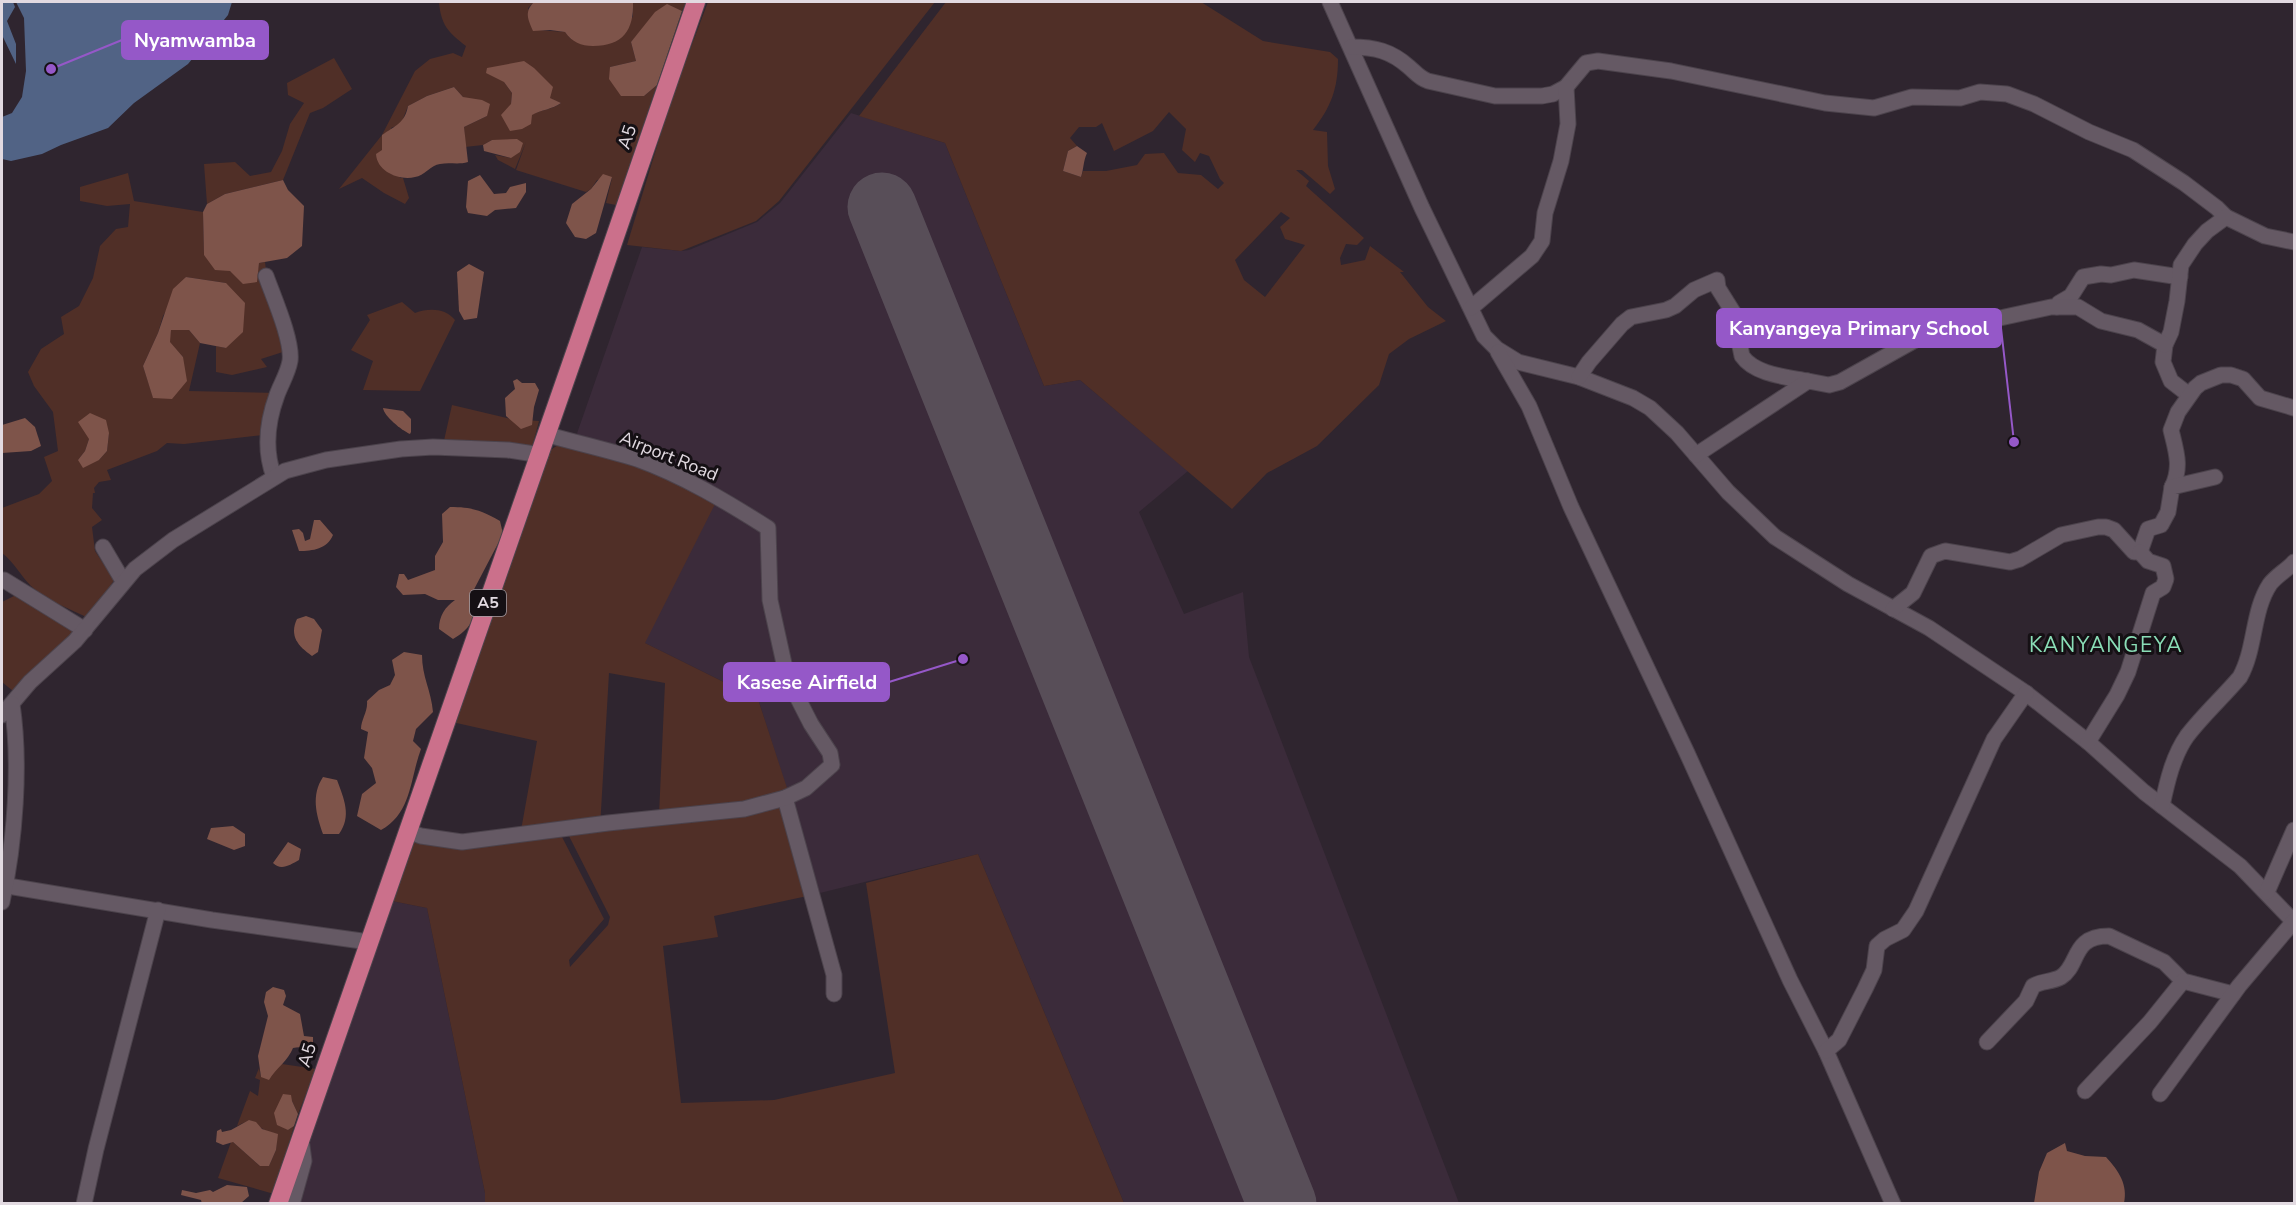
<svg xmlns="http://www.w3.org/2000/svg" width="2296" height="1205" viewBox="0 0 2296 1205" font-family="'Nunito Sans',sans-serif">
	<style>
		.built { fill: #3b2b3a }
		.green { fill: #502f27; fill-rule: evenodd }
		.forest { fill: #7e544a }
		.water { fill: #516385 }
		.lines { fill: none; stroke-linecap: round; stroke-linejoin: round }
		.runway { stroke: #584e58; stroke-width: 69 }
		.minor-casing { stroke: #4c434c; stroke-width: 17 }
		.highway-casing { stroke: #4c434c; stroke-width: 20 }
		.minor { stroke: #655964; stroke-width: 15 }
		.highway { stroke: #cb708b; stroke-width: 18 }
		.labels { text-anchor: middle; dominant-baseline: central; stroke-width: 6; stroke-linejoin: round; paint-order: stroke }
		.shield { fill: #151014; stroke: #a49da4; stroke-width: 1.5 }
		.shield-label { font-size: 16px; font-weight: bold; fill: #e2dae1 }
		.street-label { font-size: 18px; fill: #e2dae1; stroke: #151014 }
		.quarter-label { font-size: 21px; letter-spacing: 1.5px; fill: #8adeb7; stroke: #151014 }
		.leader { fill: none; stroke: #9558c8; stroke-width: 2 }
		.callout-dot { fill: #9558c8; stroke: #151014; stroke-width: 2 }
		.callout { fill: #9558c8; stroke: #9558c8; stroke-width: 2 }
		.callout-label { font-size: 20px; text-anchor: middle; font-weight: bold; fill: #fff }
	</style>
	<rect width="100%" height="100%" fill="#2f252f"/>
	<g class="built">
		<path d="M851,113L945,143L1044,386L1080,380L1188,471L1139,512L1184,614L1243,592L1249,657L1459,1203H1124L978,854L820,893L758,699L645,643L574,442L642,247L681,251L689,250L757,222L780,203Z"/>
		<path d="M392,901L427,908L485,1193V1203L285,1204Z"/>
	</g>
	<g class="green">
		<path d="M439,2H534L528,8L538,30L565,32L571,39L633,17V2H686L682,11L667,5L631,42L636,61L610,67L644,96L657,85L616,205L606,203L612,178L597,180L591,189L586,192L516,170L526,142L515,169L498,160L495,155L511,158L492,140L483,145L465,147L464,127L487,116L463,97L454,87L427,96L408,106L401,124L391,128L400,178H403L409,198L405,204L384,193L362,178L339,189L382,135L415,71L430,59L453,53L462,57L466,46C448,32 441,25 439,2ZM504,82L561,103C554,109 541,110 531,115L511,104L512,93Z"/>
		<path d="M708,2H935L779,201L756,221L681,251L627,245L671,100Z"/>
		<path d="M946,2H1201L1263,41L1330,52L1338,59C1338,89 1331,107 1313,130L1327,132L1328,166L1335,189L1330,194L1302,170H1296L1309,181L1306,186L1364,238L1357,245L1346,244L1340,258L1341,265L1365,260L1370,246L1404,272H1400L1428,307L1446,321L1409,339L1389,354L1379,385L1317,446L1267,473L1232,509L1080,380L1044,386L945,143L859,116ZM1169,112L1186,129L1182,150L1195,162L1200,153L1209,156L1220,179L1224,183L1218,189L1201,175L1178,173L1164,153L1145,154L1137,165L1106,171H1083L1081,177L1063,171L1068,151L1077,146L1070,138L1079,127H1096L1102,123L1114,151L1153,131ZM1281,212L1290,218L1280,227L1285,239L1305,245L1265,297L1244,280L1235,260Z"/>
		<path d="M334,58L352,89L323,108L310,113L283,180L225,194L207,204L204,164L235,162L250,176L271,172L282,151L290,124L304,103L288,95L287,83Z"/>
		<path d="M128,173L134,201L203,212L204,255L230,271L256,282L259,263L265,262L268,286L286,351L261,359L267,367L232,375L216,372V346L226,348V283L186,277L163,316L158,333L143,366L153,397L183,357L169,342L171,330H189L200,343L189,391L280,393L272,434L184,444L167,443L157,451L107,470L111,480L99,482L94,488L95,493H93L92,508L102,520L92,527L95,551L114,580L90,619C71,609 46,601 31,586C20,575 14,562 2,553V508L39,494L52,481L44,457L58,451L53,412L34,386L28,372L41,349L64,334L61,317L79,306L93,278L100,246L116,229L128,227L130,204L107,206L80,201V187ZM109,433L107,451L99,460H78L85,451L89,439Z"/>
		<path d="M402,302L415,313C429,308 445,308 455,320L420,391L363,390L373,361L351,350L370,320L367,315Z"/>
		<path d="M452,405L511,419L539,421L531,451L443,445Z"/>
		<path d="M558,445L640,465L677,482L715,504L645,643L758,699L788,791L752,804L659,815L665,683L609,673L600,828L520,836L537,741L452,722L549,451Z"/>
		<path d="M18,594L81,631L18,695L2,682V602Z"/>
		<path d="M786,803L812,895L714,916L718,937L663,946L681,1103L774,1100L895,1073L866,883L978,854L1124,1203H485V1193L427,908L392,901L413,836L561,835L604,919L569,960L570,967L608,925L610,917L568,834Z"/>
		<path d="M282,1064L316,1069L298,1114L292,1101L283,1095L281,1099L288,1130L294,1126L274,1194L218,1178L231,1142H233L260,1166H269L276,1150L277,1134C273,1133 267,1132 263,1129C249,1121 256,1117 237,1126L250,1091L258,1096L260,1080L255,1078L259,1068L261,1077L275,1070Z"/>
	</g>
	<g class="forest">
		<path d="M534,2H633C634,30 623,46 593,46C581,46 572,42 565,32L550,30L533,31C528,19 524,12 534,2Z"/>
		<path d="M667,4L682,11L657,85L644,96H621L609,79L610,67L636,61L631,42L655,12Z"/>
		<path d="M524,61L534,68L553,87L550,98L561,103C553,109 541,110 532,115L531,124L522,129L510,131L501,115L511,104L512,93L504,82L486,73L487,68Z"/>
		<path d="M454,87L463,97L482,100L490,104L487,116L464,127L468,162C458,165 450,162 440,164C431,165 424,176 415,177C400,181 377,172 376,154L382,150V135C395,126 405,123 408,106L427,96Z"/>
		<path d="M517,139L523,143L520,152L511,158L484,151L483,145L492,140Z"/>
		<path d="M1077,146L1087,153C1083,162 1084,168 1081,177L1063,171L1068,151Z"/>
		<path d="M603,174L612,177L596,233L586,239L575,237L566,223L572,204L591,189Z"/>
		<path d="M480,175L494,194L506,193L510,187L526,183V192L516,208L495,210L487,216L468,213L466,207L468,181Z"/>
		<path d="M283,180L288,190L304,206L302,246L287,258L259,263L257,282L243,284L230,271L215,270L204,255L203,212L207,204L225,194Z"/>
		<path d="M469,264L484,272L477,318L464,320L459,311L457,272Z"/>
		<path d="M186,277L226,283L245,303L243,332L226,348L200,343L189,330H171L170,342L183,357L187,381L172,399L153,398L143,366L158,333L173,289Z"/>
		<path d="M517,379L522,383H535L539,390L534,407L532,425L521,429L506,416L505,398L515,389L513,381Z"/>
		<path d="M383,408L403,411L411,419V432L410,434C401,430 384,416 383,408Z"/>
		<path d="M90,413L106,420L109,433L107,451L99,460L83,468L78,460L85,451L89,439L78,422Z"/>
		<path d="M25,418L35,427L41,446L31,451L2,453V425Z"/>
		<path d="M450,507C471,507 481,510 500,521L503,534L470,597L477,600C476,619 469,630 453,639L439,629C439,616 445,607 455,600H438L425,594L403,595L396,587L399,574H404L408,580L435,570V556L443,542L442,514Z"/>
		<path d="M314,520H320L333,535C327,549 313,551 299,551L292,530L299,529L303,533L305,541L310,539Z"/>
		<path d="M306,616L314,619L322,630L318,652L312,656C298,646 289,636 297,619Z"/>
		<path d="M404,652L422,655C422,677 431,690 433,712L416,729L413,741L421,749C410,778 412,813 381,830L357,816L362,794L376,783L372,768L364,758L368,732L361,729C361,719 368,712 367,701L379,690L390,685L395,675L392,660Z"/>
		<path d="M323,777L337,780C344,799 352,816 339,834H323C316,814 311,795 323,777Z"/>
		<path d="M233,826L245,834V846L234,850L207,839L211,828Z"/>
		<path d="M288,842L301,849L299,860C290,865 281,871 273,863Z"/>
		<path d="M273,987L284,990L286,996L283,1005L300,1014L304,1036L313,1037V1046C306,1049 300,1046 293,1048C288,1061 276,1068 269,1080L261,1077L258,1056L268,1016L264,1002L266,992Z"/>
		<path d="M283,1094L291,1095L292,1101L298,1114L294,1126L288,1130L277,1125L274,1113Z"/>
		<path d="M249,1120L256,1122L262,1129L278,1134L276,1150L269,1166H260L233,1142L223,1145L216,1142L217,1131L221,1129L222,1132L231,1130Z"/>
		<path d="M2065,1143L2067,1151L2085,1156L2106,1157C2119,1171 2128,1185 2124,1203H2034L2039,1172L2047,1153Z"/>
		<path d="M227,1185L247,1187L249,1196L241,1203L202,1204L201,1200L181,1195L182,1190L196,1193L210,1190L213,1192Z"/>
	</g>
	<g class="water">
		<path d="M2,2H13L15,7L7,21L16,44V64L2,35Z"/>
		<path d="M16,2H232L228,15L188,64L134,103L108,128L61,145L42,154L11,161L2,159V117L12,113L22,97L26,71L24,18Z"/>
	</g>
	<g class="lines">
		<path class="runway" d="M882,207L1282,1204"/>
		<g class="minor-casing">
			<g id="minor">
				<path d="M1330,2L1422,208L1484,336L1497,349L1518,362L1579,377L1633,398L1650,408L1677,433L1728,492L1775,537L1848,584L1929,628L2026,693L2088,742L2144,792L2240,866L2294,922"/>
				<path d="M1351,47C1375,47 1391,51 1409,67C1415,72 1419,78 1428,81L1495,96H1542L1553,94L1566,87L1586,63L1598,61L1671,71L1825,103L1874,108L1912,97L1960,98L1980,92L2007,94L2034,104L2089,132L2133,150L2184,183L2217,208L2226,217L2265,236L2294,242"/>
				<path d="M266,276C273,296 293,341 290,361C288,373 281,384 277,395C267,422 264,450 274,477"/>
				<path d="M2057,307L2059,303L2071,296L2083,277L2101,274L2111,275L2134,270L2180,277"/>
				<path d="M1471,308L1532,256L1542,241L1545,213L1561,161L1568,124L1566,87"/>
				<path d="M1498,352L1529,406L1571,507L1687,753L1790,980L1826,1051L1893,1204"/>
				<path d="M1579,377L1589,362L1622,324L1631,317L1666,310L1675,306L1694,290L1717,280L1718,288L1733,312L1742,356C1755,375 1788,377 1808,381"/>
				<path d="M2189,395L2171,381L2163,362L2165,345L2171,332L2177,301L2181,265L2195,244L2207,231L2226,217"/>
				<path d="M1696,455L1808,381L1829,385L1840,382L1917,339L1940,331L2051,307H2078L2101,321L2138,330L2165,345"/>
				<path d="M2172,487C2182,467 2176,451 2171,430L2178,412L2195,388L2201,383L2221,375H2231L2243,379L2260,398L2294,408"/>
				<path d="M103,547L123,581"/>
				<path d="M4,580L85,630"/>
				<path d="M1893,609L1913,593L1931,556L1945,551L2010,562L2020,559L2061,535L2098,527H2106L2114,530L2134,552H2140L2148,529L2161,525L2168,512L2172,487L2215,477"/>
				<path d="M2,715L30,682L75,641L135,569L173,540L285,471L326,460L401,449L433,447L508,450L541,455"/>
				<path d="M2088,742L2117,695L2128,672L2153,593L2163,587L2166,579L2163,566L2148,561L2140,552"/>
				<path d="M785,798L834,975V994"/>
				<path d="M2162,806C2167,782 2173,756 2187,736C2203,715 2223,697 2240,677C2256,648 2252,611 2270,584C2277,575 2287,570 2294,562"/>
				<path d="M407,831L421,836L462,842L608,823L744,809L785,798L806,788L832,765L830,753L811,724L787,677L770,600L768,528C727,502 684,476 637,459C608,450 578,443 548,435"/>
				<path d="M2,885L212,920L369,942"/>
				<path d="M2267,892L2294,830"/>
				<path d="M2,902C15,842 21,764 12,704"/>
				<path d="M1987,1042L2026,1001L2033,986C2041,981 2052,982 2061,977C2080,965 2071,936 2109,936L2164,962L2183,981L2233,994"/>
				<path d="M1826,1051L1839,1040L1865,989L1874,970L1877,946L1885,939L1903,930L1916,911L1994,739L2026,693"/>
				<path d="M2085,1091L2150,1022L2183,981"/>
				<path d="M2160,1094L2239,986L2294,921"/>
				<path d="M84,1204L96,1149L158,910"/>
				<path d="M292,1204L304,1161L301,1139"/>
			</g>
		</g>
		<g class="highway-casing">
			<path id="highway" d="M278,1204C419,803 558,403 696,2"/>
		</g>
		<use href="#minor" class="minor"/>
		<use href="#highway" class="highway"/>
	</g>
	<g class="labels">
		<rect class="shield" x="470" y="590" width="36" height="26" rx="4.5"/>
		<g class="shield-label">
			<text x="488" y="603">A5</text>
		</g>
		<g class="street-label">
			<text transform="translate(627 137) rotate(-71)">A5</text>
			<text transform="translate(669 456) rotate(22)">Airport Road</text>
			<text transform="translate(307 1055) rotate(-72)">A5</text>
		</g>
		<g class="quarter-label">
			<text x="2106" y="645">KANYANGEYA</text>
		</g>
	</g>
	<path class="leader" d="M51 69L122 40M2014 442L2001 328M963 659L889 682"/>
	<g class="callout-dot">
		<circle cx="51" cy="69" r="6"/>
		<circle cx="2014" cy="442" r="6"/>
		<circle cx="963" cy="659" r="6"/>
	</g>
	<g class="callout">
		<rect x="122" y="21" width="146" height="38" rx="6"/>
		<rect x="1717" y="309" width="284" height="38" rx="6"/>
		<rect x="724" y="663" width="165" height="38" rx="6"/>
	</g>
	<g class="callout-label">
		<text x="195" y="47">Nyamwamba</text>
		<text x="1859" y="335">Kanyangeya Primary School</text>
		<text x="807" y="689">Kasese Airfield</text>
	</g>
	<rect width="2296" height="1205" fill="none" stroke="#e2dae1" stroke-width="6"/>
</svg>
